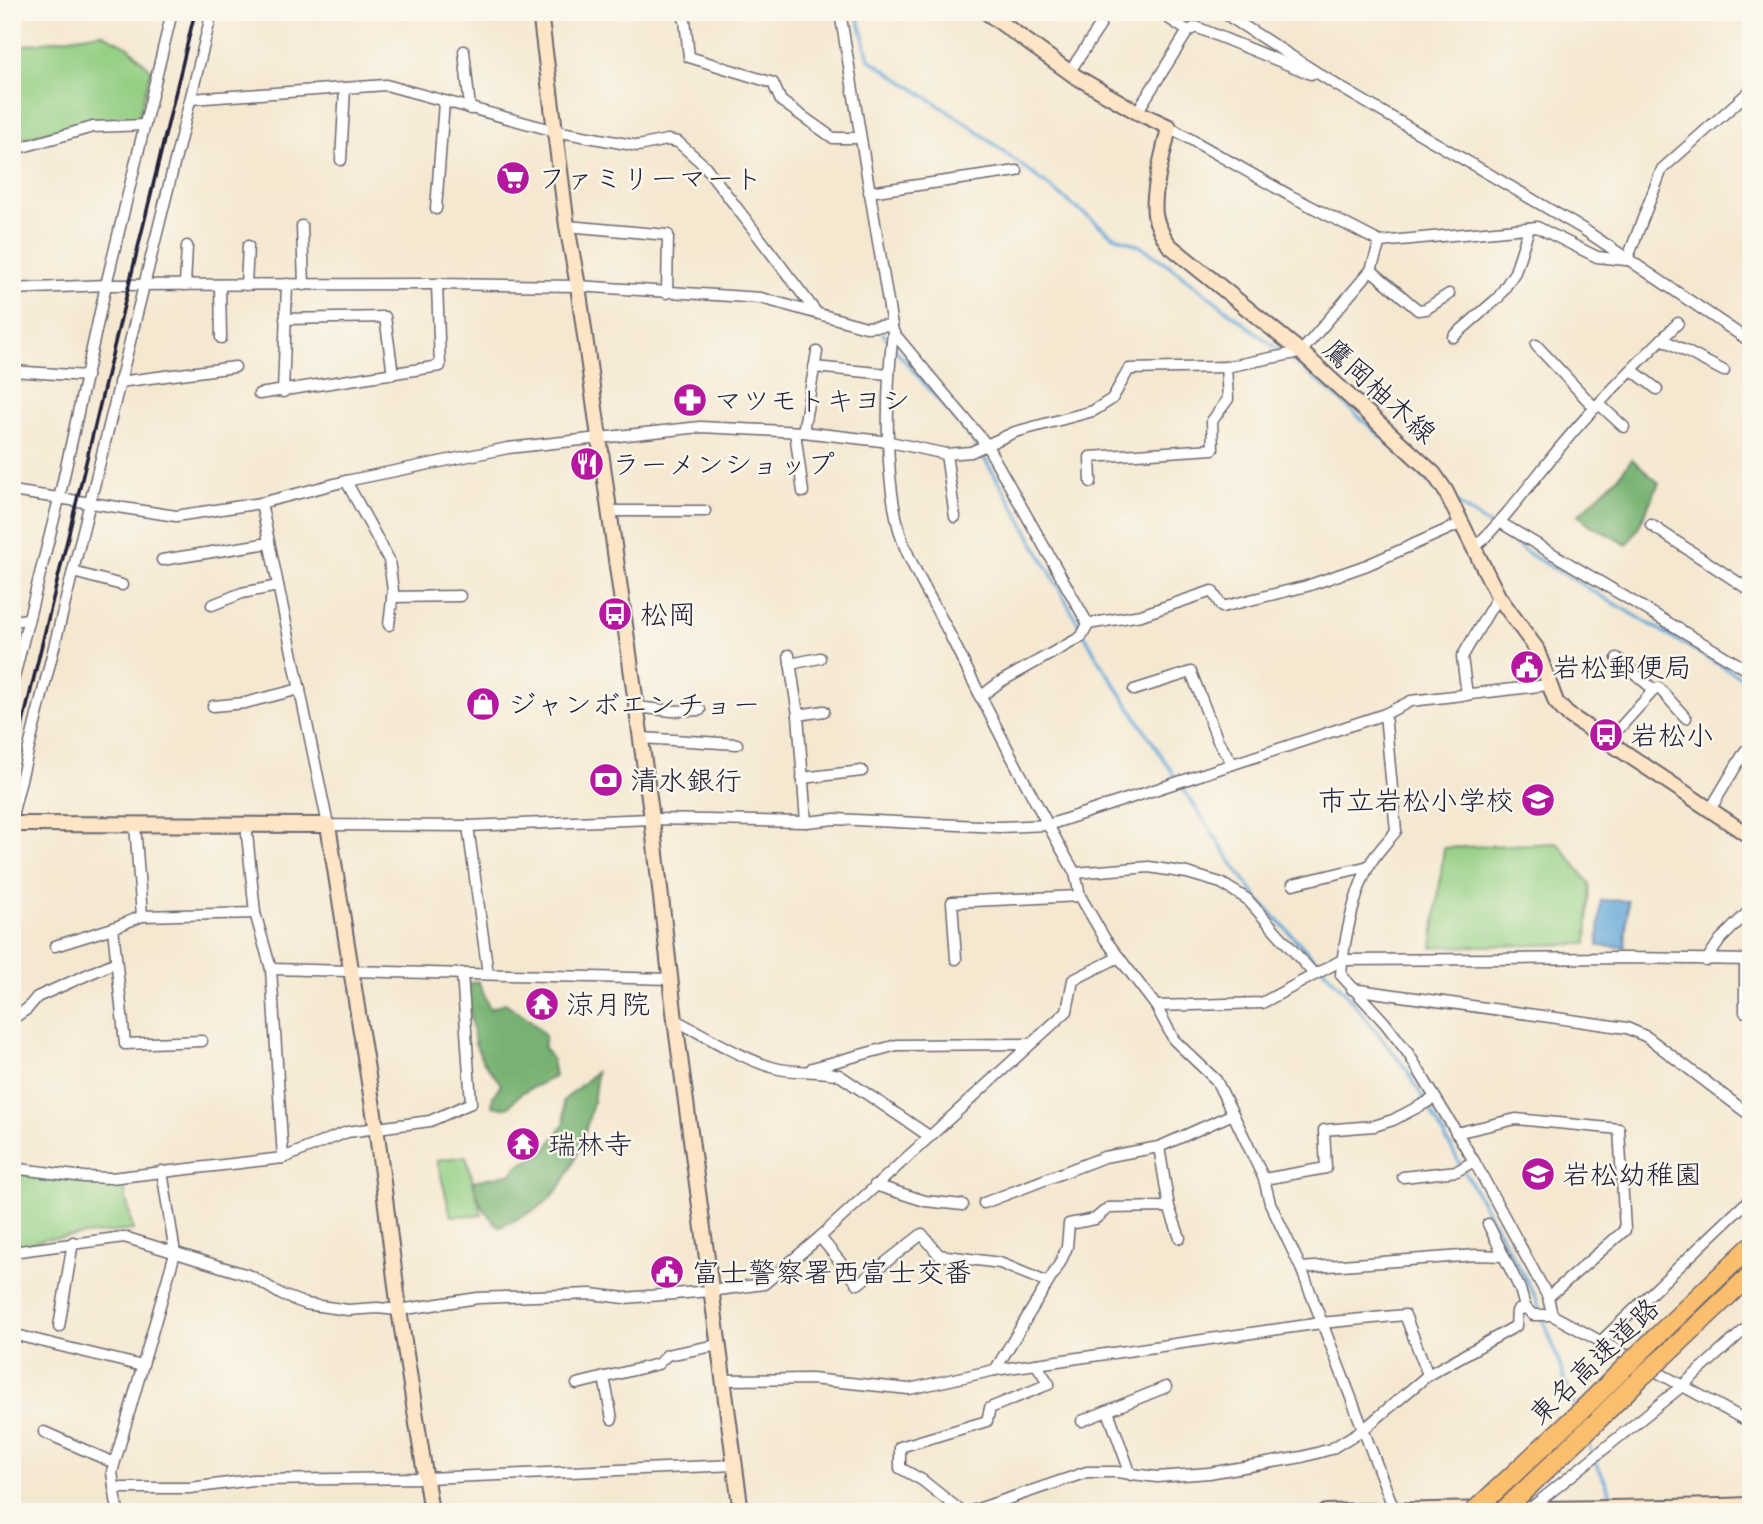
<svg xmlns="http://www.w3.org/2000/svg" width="1763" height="1524" viewBox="0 0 1763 1524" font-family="Caveat,'Klee One',sans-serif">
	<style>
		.green { fill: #94cf84; stroke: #5b7860; stroke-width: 2 }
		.forest { fill: #77b272; stroke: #4c6a56; stroke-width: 2 }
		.water { fill: #63a8d9; stroke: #42658a; stroke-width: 2 }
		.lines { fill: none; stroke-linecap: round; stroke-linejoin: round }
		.stream { stroke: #63a8d9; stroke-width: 3.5 }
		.street-casing { stroke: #6c6770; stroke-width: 13 }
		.secondary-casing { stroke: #6c6770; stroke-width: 18 }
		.highway-casing { stroke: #6c6770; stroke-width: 21 }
		.street { stroke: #fff; stroke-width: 10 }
		.secondary { stroke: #fde5c5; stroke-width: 14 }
		.highway { stroke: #fabe6e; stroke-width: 18 }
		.rail { stroke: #22223b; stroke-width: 3.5 }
		.highway-bridge-casing { stroke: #6c6770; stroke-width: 21; stroke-linecap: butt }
		.highway-bridge { stroke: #fabe6e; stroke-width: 18 }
		.labels { text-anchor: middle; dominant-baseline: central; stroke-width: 5; stroke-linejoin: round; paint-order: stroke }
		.poi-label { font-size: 28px; fill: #22223b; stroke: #fbf7ec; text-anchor: start }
		.street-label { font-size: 28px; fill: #22223b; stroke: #fbf7ec }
	</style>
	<rect width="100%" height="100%" fill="#fbf7ec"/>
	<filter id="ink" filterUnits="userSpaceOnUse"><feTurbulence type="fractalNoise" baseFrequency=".0143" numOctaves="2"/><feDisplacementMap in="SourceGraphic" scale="14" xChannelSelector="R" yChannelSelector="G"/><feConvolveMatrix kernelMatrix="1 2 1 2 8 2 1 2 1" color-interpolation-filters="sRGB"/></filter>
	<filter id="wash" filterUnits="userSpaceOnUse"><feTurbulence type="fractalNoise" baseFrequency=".00686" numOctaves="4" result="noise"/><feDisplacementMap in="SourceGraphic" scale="28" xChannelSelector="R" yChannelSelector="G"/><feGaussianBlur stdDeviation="1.57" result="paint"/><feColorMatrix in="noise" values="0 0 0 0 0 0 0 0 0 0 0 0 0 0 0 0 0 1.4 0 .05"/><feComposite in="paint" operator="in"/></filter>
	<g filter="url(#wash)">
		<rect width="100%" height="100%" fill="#f5e8d1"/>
		<g class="green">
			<path d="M101,33L129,47L151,70L138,120L85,123L12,141V47Z"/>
			<path d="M1558,843L1590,884L1587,944L1432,947L1444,848Z"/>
			<path d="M466,1156L482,1215L451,1216L437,1160Z"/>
			<path d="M12,1172L123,1183L133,1230L45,1239L12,1248Z"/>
		</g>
		<g class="forest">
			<path d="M1632,459L1659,483L1638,528L1627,545L1590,525L1578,515L1619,476Z"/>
			<path d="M478,981L490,1009L505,1003C522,1015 532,1019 545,1036L544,1048L552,1059L555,1077L521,1093L509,1106L502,1108L492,1106L493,1096L501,1084L482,1060L475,1043L465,985Z"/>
			<path d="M596,1072C597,1103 576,1169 555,1193C540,1210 520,1218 500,1227C484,1215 478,1200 473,1181L513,1173L517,1166L543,1154L565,1122L563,1101Z"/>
		</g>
		<path class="water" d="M1601,900L1628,901L1625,947L1598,946Z"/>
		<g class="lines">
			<g class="stream">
				<path d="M852,12L859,20L869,59L969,125L1112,235L1140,246L1170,266L1317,380L1397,450L1439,492"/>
				<path d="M883,333L889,342"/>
				<path d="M894,348L972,439L1009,498L1098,659L1232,863L1259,900L1344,991L1407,1070L1535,1296L1576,1410"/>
				<path d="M1457,503L1529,554L1751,683"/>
				<path d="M1586,1440L1615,1503"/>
			</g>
		</g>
	</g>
	<g filter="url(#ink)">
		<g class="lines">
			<g class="street-casing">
				<g id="street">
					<path d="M680,12L685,20L689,57L773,83L781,101L833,138H860"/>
					<path d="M840,12L893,332C886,391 884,476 900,533C909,564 934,603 949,633C989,714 1030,795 1075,873L1080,896L1105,939L1156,1006L1174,1040L1216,1080L1233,1114L1264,1179L1270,1203L1301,1268L1395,1512"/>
					<path d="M1159,12L1188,31"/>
					<path d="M1222,12L1338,86L1583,229L1751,342"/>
					<path d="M464,51L470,109"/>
					<path d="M1070,71L1100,26"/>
					<path d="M191,99L386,85L555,131L638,146L667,140L678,142L705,166L816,312"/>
					<path d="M1137,112L1188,31L1196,27L1311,74"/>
					<path d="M1169,127L1289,195L1380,242L1537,227L1597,257L1626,260"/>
					<path d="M12,150L93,127L145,125"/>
					<path d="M341,160L345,88"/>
					<path d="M869,192L1017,171"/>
					<path d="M436,209L444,102"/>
					<path d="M302,226L304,285"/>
					<path d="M567,226L668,235L667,293"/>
					<path d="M1627,260L1662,169L1751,90"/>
					<path d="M1371,270L1418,310L1426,309L1449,294"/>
					<path d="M185,285L187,246"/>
					<path d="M220,285L221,338"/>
					<path d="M246,285L248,246"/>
					<path d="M12,289L106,285L437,284L578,286L761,298L866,327L892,325"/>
					<path d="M285,319L385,317L393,374"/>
					<path d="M893,332L986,444L1088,624"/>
					<path d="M1453,337L1498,298L1515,272L1529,228"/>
					<path d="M1662,339L1724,371"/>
					<path d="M1536,345L1595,408"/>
					<path d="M814,367L888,374"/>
					<path d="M1632,370L1657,389"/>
					<path d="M12,371L86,376"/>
					<path d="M119,382L235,367"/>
					<path d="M283,392L287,284"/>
					<path d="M259,394L440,366L437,284"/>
					<path d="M1599,404L1624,427"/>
					<path d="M795,432L803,492"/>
					<path d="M803,432L817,352"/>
					<path d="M946,454L955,517"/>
					<path d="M346,481L389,560L393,591L389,625"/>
					<path d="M1091,482L1090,457L1213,449L1212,421L1228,399L1226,367"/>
					<path d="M12,491L176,516L261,503L346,481L508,448L700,427L803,432L890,442L946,454L971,452L1015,432L1093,411L1112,399L1129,369L1226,367L1301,352L1371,270L1380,242"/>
					<path d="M261,503L328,825L468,826L652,819L806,822L835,819L999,827L1048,825L1385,714L1411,701L1548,685"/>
					<path d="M608,511H705"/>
					<path d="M1501,523L1751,672"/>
					<path d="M1651,525L1751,591"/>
					<path d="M1474,548C1508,516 1532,481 1562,445C1598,402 1638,363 1678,323"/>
					<path d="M162,560L269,543"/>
					<path d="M73,572L122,585"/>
					<path d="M392,597L460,596"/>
					<path d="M212,605L242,593L278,586"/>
					<path d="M12,621L27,619"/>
					<path d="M789,655L798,715L806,822"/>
					<path d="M1617,658L1654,690L1659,688L1686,718"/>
					<path d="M790,664L820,658"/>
					<path d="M12,685L59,499L106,285L172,12"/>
					<path d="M1134,690L1191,672L1218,741L1233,764"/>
					<path d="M1467,695L1462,657L1498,596"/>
					<path d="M980,697L1000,682L1081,637L1088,624L1141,615L1212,591L1222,607L1307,586L1367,565L1462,523"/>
					<path d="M213,706L245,703L300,689"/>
					<path d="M636,707L672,711L700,710"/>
					<path d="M1385,714L1396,831C1387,842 1375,854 1368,867C1354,895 1343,944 1341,975L1385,1023L1408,1053L1474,1161L1548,1297L1552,1315"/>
					<path d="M798,715L824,711"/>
					<path d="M641,738L737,744"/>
					<path d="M1607,742L1654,690"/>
					<path d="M802,778L862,771"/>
					<path d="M1710,810L1745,751L1751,754"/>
					<path d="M12,816L212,12"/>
					<path d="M246,824L255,913L271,969L283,1158"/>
					<path d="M135,825L142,916"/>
					<path d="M468,826L488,974"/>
					<path d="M1075,873L1149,867L1187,873L1221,883L1247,899L1314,974"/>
					<path d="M1293,884L1369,866"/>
					<path d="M55,946L113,928"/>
					<path d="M956,959L952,902L1080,896"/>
					<path d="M1745,960V1012"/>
					<path d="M1706,961L1720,940L1751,909"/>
					<path d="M271,969L671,979"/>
					<path d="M1352,989L1627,1028L1647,1037L1751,1116"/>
					<path d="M1156,1006L1262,1003L1342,960L1627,958L1751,960"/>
					<path d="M12,1019L27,1009L37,997L116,962"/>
					<path d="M675,1020C705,1035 747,1062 779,1069C799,1073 819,1070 839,1075L929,1136"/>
					<path d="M202,1041L125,1044L113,928L142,916L255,913"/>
					<path d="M812,1068L897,1045L1029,1044"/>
					<path d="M1456,1133L1516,1119L1619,1129L1625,1230L1548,1297"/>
					<path d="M12,1168L84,1177L111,1178L283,1158L347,1132L430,1121L471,1103L462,973"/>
					<path d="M1403,1177L1457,1171L1474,1161"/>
					<path d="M1264,1179L1326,1168L1324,1130L1374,1126L1393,1120L1435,1098"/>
					<path d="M875,1185L925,1201L963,1205"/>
					<path d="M984,1203L1104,1157L1159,1147"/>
					<path d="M1488,1224L1520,1289L1525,1307L1533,1315H1552L1751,1423"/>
					<path d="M820,1237L858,1284L922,1234L939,1255L1000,1263L1046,1282"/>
					<path d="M1180,1238L1169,1207L1159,1147L1233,1114"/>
					<path d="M12,1252L124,1237L251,1276L282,1295L306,1304L348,1310L377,1308L399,1310L478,1298L591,1294L625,1298L710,1291L764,1284L820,1237L1067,1011L1073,980L1119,957"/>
					<path d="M1301,1268L1476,1255L1504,1256"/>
					<path d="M59,1327L73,1242"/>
					<path d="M12,1334L142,1366"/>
					<path d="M1600,1342L1751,1198"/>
					<path d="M995,1370L1060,1263L1067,1247L1069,1224L1095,1219L1108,1208L1169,1207"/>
					<path d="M604,1377L612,1419"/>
					<path d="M723,1380L811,1379L909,1389L995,1370L1321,1323L1405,1315L1428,1375"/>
					<path d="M577,1384L658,1364L667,1355L718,1345"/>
					<path d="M1108,1411L1131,1475"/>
					<path d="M1082,1421L1166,1387"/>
					<path d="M44,1432L114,1463"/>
					<path d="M114,1488H190L252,1480L426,1478L736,1465"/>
					<path d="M1531,1508L1682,1386L1751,1324"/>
					<path d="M118,1512L112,1472L175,1253L162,1171"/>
					<path d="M962,1512L922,1480L900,1468V1447L987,1421L990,1408L1049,1384L1036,1364"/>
					<path d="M969,1512L1087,1472H1116L1157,1477L1209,1473L1302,1457L1331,1449L1364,1429L1428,1375L1516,1326L1517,1311L1525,1307"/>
				</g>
			</g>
			<g class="secondary-casing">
				<g id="secondary">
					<path d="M540,12L567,226L578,286L652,819L675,1020L741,1512"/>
					<path d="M986,12L1075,76L1137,112L1169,127C1164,152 1152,190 1155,215C1157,226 1163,236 1169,245L1301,352L1434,474L1445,490L1498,596L1536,648L1556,702L1567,714L1751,837"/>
					<path d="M12,824L328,825L376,1126L399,1310L431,1512"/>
					<path d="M1326,1512C1468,1508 1609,1510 1751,1505"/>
				</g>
			</g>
			<g class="highway-casing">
				<g id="highway">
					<path d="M1650,1343L1751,1246"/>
					<path d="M1667,1354L1751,1274"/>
					<path d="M1585,1407L1623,1369"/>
					<path d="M1593,1425L1640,1378"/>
				</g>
			</g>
			<use href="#street" class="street"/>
			<use href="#secondary" class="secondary"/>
			<use href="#highway" class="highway"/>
			<path class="rail" d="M12,768L195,12"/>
			<g class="highway-bridge-casing">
				<g id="highway-bridge">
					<path d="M1623,1369L1650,1343"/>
					<path d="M1640,1378L1667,1354"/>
					<path d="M1473,1512L1585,1407"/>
					<path d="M1502,1512L1593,1425"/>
				</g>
			</g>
			<use href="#highway-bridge" class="highway-bridge"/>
		</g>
	</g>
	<defs>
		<g id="supermarket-disc" transform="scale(1.75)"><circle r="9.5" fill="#b5179e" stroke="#fbf7ec"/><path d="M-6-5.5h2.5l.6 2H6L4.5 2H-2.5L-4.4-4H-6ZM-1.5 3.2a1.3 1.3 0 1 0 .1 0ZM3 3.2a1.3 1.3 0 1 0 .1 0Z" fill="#fff"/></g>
		<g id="pharmacy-disc" transform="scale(1.75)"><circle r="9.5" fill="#b5179e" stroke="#fbf7ec"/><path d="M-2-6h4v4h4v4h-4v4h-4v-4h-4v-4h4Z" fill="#fff"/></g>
		<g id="restaurant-disc" transform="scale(1.75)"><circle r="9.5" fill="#b5179e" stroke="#fbf7ec"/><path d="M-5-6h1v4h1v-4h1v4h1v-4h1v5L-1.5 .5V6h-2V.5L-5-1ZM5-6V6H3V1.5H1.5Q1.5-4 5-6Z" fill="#fff"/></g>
		<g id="bus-disc" transform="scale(1.75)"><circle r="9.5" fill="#b5179e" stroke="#fbf7ec"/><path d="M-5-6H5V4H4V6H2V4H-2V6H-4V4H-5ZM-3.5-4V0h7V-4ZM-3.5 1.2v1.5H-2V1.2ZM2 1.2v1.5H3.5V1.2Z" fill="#fff"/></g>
		<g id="civic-disc" transform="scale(1.75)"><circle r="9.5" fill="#b5179e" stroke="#fbf7ec"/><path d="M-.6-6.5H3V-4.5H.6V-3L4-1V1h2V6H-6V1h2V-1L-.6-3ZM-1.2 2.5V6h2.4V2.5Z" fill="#fff"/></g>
		<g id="shop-disc" transform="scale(1.75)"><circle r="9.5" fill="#b5179e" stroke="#fbf7ec"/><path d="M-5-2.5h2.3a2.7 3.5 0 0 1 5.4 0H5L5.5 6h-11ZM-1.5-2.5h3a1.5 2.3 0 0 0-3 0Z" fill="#fff"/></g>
		<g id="bank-disc" transform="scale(1.75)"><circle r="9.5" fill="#b5179e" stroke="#fbf7ec"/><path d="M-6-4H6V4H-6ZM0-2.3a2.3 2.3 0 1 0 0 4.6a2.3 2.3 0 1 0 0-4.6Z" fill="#fff"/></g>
		<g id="school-disc" transform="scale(1.75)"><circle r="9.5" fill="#b5179e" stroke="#fbf7ec"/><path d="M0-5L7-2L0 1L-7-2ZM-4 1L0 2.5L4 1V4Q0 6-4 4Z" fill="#fff"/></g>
		<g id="temple-disc" transform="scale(1.75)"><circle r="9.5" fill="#b5179e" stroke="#fbf7ec"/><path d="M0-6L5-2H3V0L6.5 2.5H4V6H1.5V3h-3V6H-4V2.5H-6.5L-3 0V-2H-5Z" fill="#fff"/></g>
	</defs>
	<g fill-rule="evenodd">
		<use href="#supermarket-disc" x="513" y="178"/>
		<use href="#pharmacy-disc" x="690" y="400"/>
		<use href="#restaurant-disc" x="587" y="464"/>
		<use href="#bus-disc" x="615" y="614"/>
		<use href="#civic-disc" x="1527" y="667"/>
		<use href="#shop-disc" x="483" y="704"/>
		<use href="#bus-disc" x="1606" y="735"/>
		<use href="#bank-disc" x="606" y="780"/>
		<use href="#school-disc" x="1538" y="800"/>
		<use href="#temple-disc" x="542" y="1004"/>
		<use href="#temple-disc" x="523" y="1144"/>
		<use href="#school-disc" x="1538" y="1174"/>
		<use href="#civic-disc" x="667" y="1272"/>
	</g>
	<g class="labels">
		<g class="poi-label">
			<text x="538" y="178">ファミリーマート</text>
			<text x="714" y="400">マツモトキヨシ</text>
			<text x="612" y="464">ラーメンショップ</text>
			<text x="640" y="614">松岡</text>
			<text x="1552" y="667">岩松郵便局</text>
			<text x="508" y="704">ジャンボエンチョー</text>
			<text x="1630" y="735">岩松小</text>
			<text x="630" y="780">清水銀行</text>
			<text x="1514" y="800" text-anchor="end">市立岩松小学校</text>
			<text x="566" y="1004">涼月院</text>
			<text x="548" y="1144">瑞林寺</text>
			<text x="1562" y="1174">岩松幼稚園</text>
			<text x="692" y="1272">富士警察署西富士交番</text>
		</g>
		<g class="street-label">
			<text transform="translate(1380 391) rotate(42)">鷹岡柚木線</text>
			<text transform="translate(1594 1361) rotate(-44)">東名高速道路</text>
		</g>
	</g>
	<rect width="1763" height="1524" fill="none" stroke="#fbf7ec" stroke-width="42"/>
</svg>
